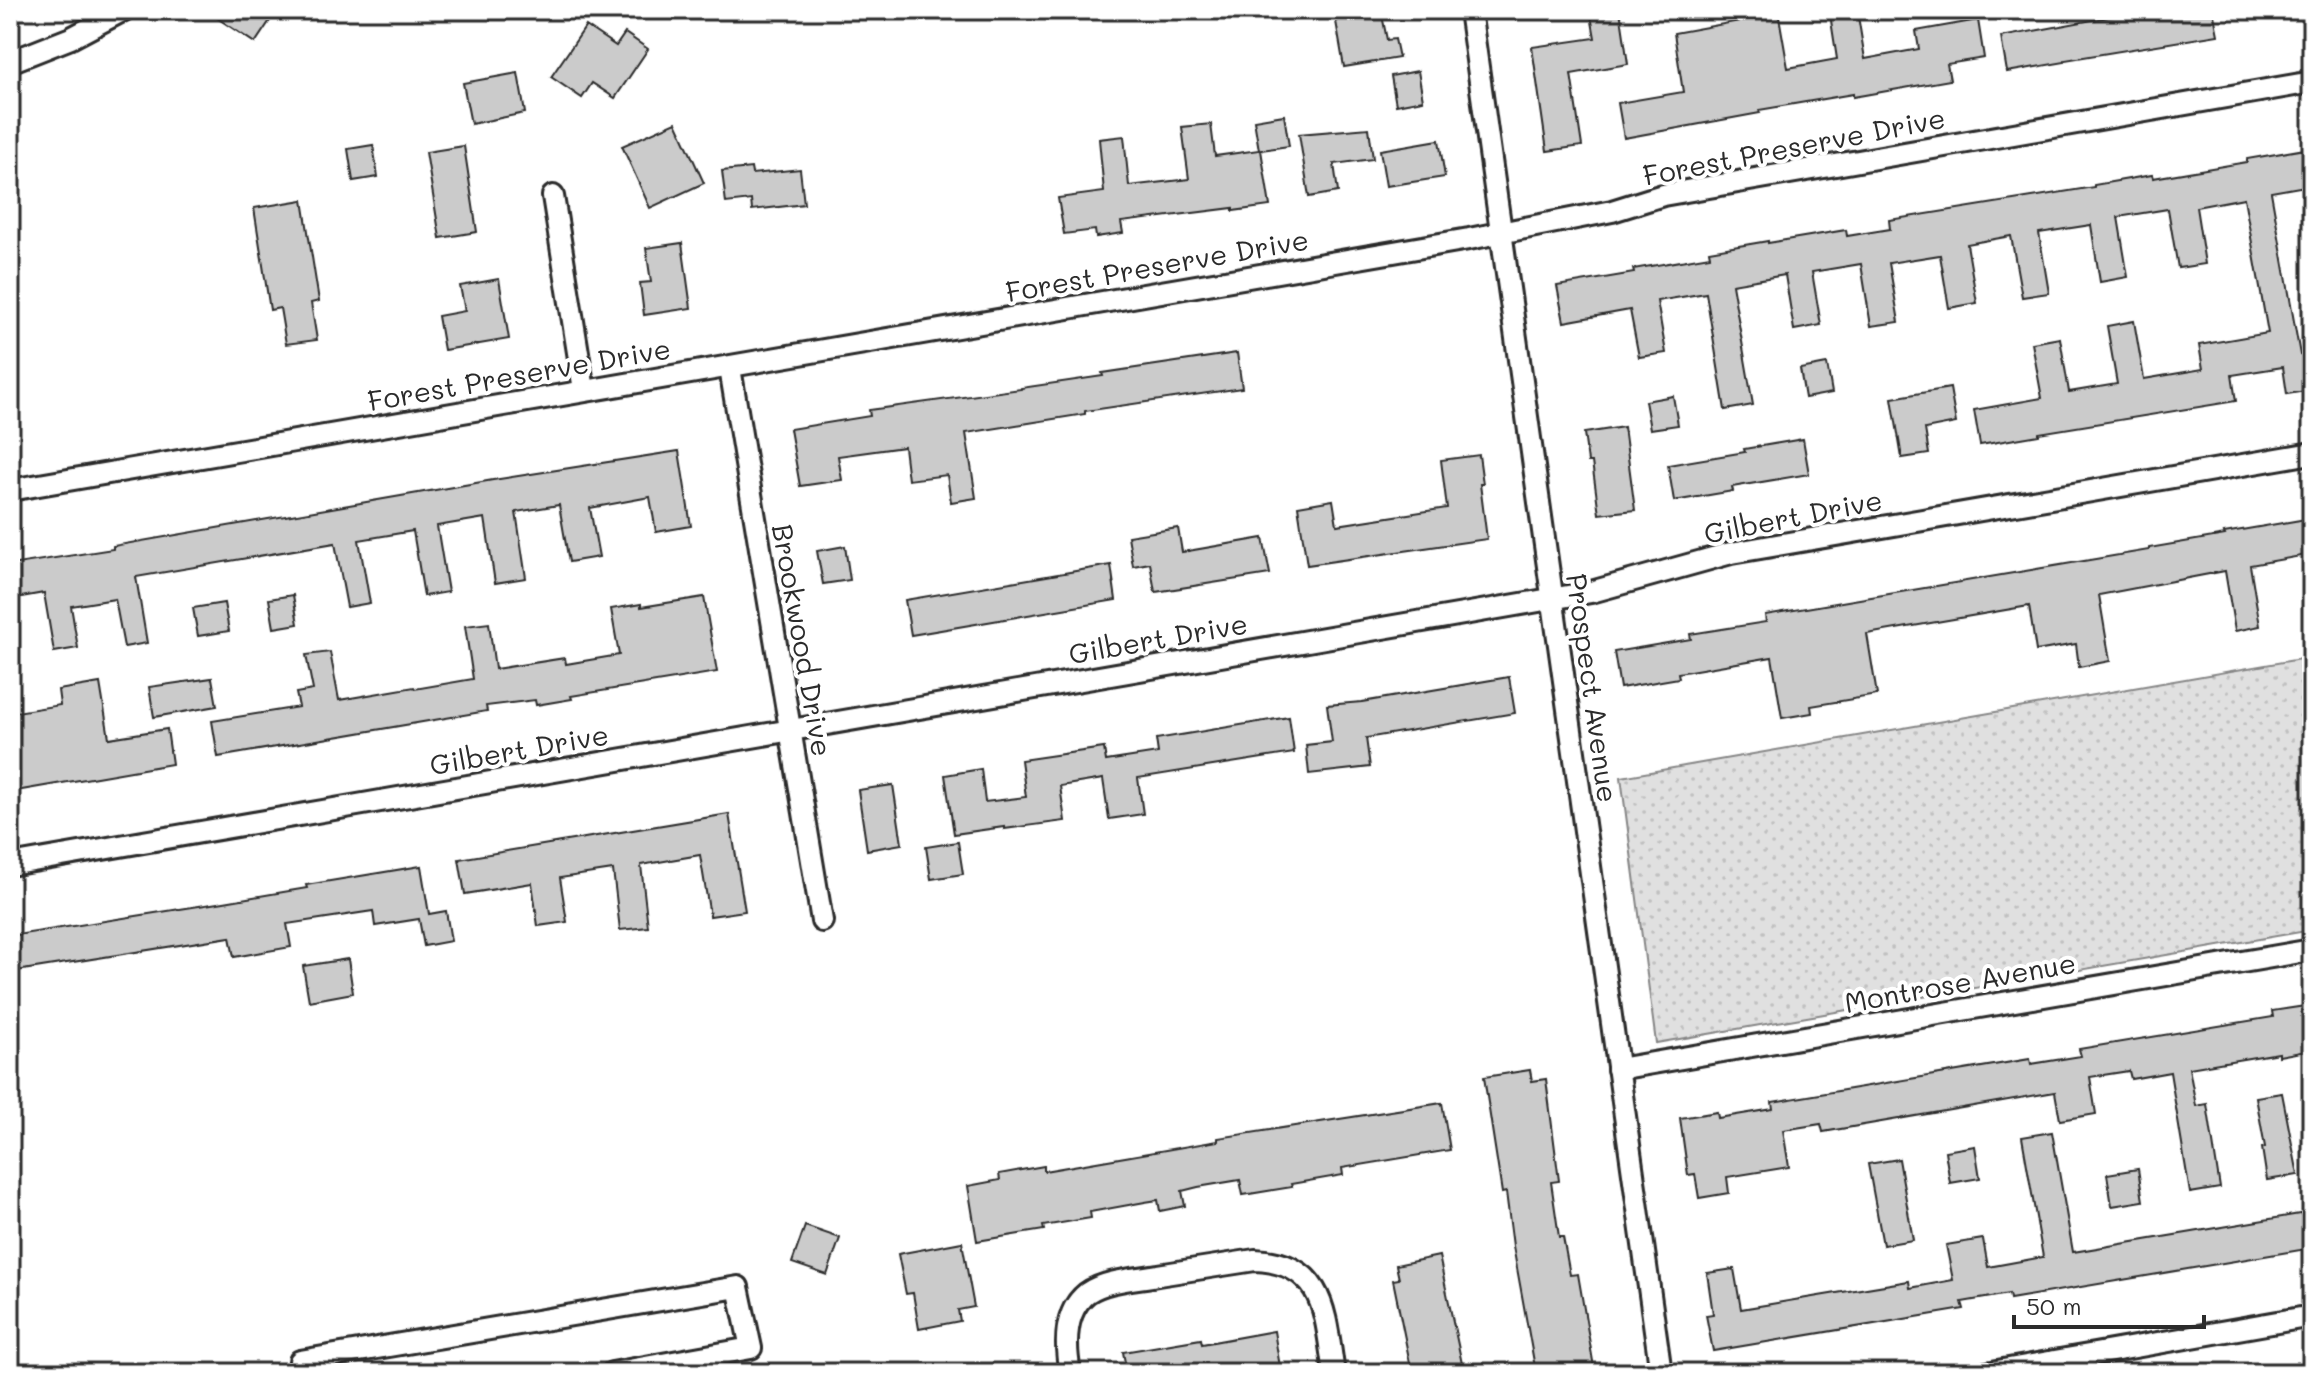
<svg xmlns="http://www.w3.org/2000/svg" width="2322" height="1383" viewBox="0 0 2322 1383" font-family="Mali,sans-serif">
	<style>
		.grass { fill: url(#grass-dots); stroke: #868686; stroke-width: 2 }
		.building { fill: #cbcbcb; stroke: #2b2b2b; stroke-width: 2 }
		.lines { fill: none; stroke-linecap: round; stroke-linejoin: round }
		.minor-casing { stroke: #2b2b2b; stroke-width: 26 }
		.minor { stroke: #fff; stroke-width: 20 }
		.labels { text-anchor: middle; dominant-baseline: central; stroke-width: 8; stroke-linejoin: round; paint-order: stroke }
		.street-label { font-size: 28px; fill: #2b2b2b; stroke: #fff }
	</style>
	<defs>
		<pattern id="grass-dots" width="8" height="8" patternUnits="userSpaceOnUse" patternTransform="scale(2)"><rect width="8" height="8" fill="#e0e0e0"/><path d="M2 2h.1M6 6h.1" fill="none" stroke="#c0c0c0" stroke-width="1.8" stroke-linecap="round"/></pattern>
	</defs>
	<rect width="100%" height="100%" fill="#fff"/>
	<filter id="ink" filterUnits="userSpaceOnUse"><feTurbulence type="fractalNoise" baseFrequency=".0125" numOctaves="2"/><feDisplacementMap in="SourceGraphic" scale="16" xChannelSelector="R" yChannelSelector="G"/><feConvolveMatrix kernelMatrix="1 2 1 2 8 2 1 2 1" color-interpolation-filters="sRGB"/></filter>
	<g filter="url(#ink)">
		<path class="grass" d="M2312,657V930L1656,1043L1621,777Z"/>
		<g class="building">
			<path d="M205,10H277L255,43Z"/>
			<path d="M1334,10H1381L1387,40L1395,39L1399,58L1344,67Z"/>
			<path d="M1590,10H1620L1628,64L1571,74L1582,146L1547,151L1532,47L1595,38Z"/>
			<path d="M1857,10L1865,59L1919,49L1916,31L1978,20L1984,58L1947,64L1950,80L1853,97V94L1759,110L1760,113L1624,138L1618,103L1683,92L1674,33L1751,19L1750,15L1778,11L1788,68L1837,59L1830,14Z"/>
			<path d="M2146,10H2213L2218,35L2065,60V62L2007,72L2001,37Z"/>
			<path d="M586,26L616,46L625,33L648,49L615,98L592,83L582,98L551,77Z"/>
			<path d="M1418,71L1423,100L1396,105L1391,76Z"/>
			<path d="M518,73L525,113L471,124L463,83Z"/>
			<path d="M1284,115L1289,146L1261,150L1270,206L1233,211V208L1121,222L1123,233L1096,237L1095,230L1064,234L1058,198L1104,192L1099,139L1124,136L1129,186L1189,179L1182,127L1211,124L1215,156L1259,150L1254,120Z"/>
			<path d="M676,122L704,183L650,208L622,146Z"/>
			<path d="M1369,128L1373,159L1334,164L1338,192L1309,197L1299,134Z"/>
			<path d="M1439,140L1445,177L1386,186L1380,150Z"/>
			<path d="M373,145L378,177L353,181L348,149Z"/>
			<path d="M464,146L477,232L440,238L426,152Z"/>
			<path d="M2305,149L2311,185L2271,192L2300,355L2312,353V390L2287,394L2283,367L2232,375L2236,401L2039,433V435L1980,445L1974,410L2042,398L2032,343L2060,338L2069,392L2117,384L2107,326L2134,321L2144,379L2203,369L2199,345L2268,333L2244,198L2196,207L2205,264L2178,268L2168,209L2118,217L2128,277L2100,282L2091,225L2039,233L2049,293L2022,297L2011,236L1967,244L1977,303L1949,308L1940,255L1889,263L1899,322L1871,326L1861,264L1812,272L1821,325L1794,330L1785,275L1732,284L1753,405L1725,410L1706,293L1657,301L1666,353L1639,357L1630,310L1564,322L1557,286L1634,273L1633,269L1710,256L1709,251L1768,241V243L1846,230L1847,236L1890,229L1889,220L2094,187V185L2152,175L2153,178L2247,162V159Z"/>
			<path d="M751,168L752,174L800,169L804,204L752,210L751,200L726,203L722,171Z"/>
			<path d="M303,200L319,301L311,303L317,340L286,344L280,308L270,310L254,208Z"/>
			<path d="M682,243L691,308L644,315L640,283L651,282L646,248Z"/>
			<path d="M499,279L509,339L444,350L438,316L465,311L460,286Z"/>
			<path d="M1237,353L1242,388L1085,411V414L966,433L976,498L951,502L947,475L908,480L904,447L838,456L842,480L800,486L790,429L870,416L869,410L1021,389V388L1103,376L1102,373Z"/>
			<path d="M1827,364L1832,393L1805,398L1800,369Z"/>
			<path d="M1950,388L1956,423L1925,429L1929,454L1902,458L1892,398Z"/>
			<path d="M1673,396L1678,425L1650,429L1645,401Z"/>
			<path d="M1624,427L1635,510L1599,514L1592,462H1588L1584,433Z"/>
			<path d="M1803,439L1809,474L1732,487L1733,491L1674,501L1668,465L1745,452L1744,449Z"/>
			<path d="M679,451L691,526L656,532L650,497L590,508L599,557L569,562L559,505L516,512L526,578L495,583L485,518L437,526L448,592L424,596L413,531L359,540L370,603L347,607L335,543L136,577L147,643L124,647L115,599L71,606L78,648L54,652L44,593L10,599V565L113,549V546L493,480Z"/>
			<path d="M1479,455L1483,484H1480L1487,539L1307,565L1298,506L1333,500L1337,525L1447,508L1441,460Z"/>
			<path d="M2312,518V554L2250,565L2260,626L2235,631L2225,571L2099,595L2110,661L2079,667L2076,644L2036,651L2029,606L1867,634L1877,695L1811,706L1812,713L1782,718L1772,657L1678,673L1679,678L1620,688L1614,652L1691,639L1690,634L1766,622L1765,615L2149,550V548L2225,535L2224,533Z"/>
			<path d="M1178,528L1182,552L1263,538L1270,574L1155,592L1150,563L1133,566L1128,536Z"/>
			<path d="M845,546L850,580L823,584L817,551Z"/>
			<path d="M1111,565L1116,600L911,635L905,600Z"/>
			<path d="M293,595L298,624L274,628L269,599Z"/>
			<path d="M704,597L717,672L571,696L572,699L536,705L535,700L486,706L487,711L218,757L212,721L299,707L296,693L313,690L306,655L330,652L339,700L414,687L415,689L473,679L465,626L489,623L495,669L565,658L566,664L619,655L611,609L641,604V607Z"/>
			<path d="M224,603L229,631L198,636L193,608Z"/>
			<path d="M1509,677L1515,713L1366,738L1370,767L1309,774L1306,745L1332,742L1327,705L1362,702Z"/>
			<path d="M212,678L217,706L154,717L149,687Z"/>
			<path d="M100,683L109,738L167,729L172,764L10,792V713L60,705L58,690Z"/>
			<path d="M1289,717L1294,753L1138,778L1143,814L1109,819L1103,779L1060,786L1065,821L1004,829V827L954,834L945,775L981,769L985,802L1026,797L1021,760L1104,748L1106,761L1158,753L1156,739Z"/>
			<path d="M893,785L902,844L867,850L858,790Z"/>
			<path d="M729,814L745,911L710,916L700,855L641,865L648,927L620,930L613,870L560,878L567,922L538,926L532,883L465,894L459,859Z"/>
			<path d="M958,842L963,874L931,879L926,847Z"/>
			<path d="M421,866L429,914L446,911L451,941L424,946L419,919L375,926L373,911L287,924L291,947L234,957L230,937L10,972V936L224,902L307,888L306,885Z"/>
			<path d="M348,959L353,993L309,1001L303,966Z"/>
			<path d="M2312,1005V1050L2279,1056V1053L2189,1068L2196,1106L2207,1104L2220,1188L2190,1193L2170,1072L2131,1079L2129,1071L2090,1077L2096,1114L2060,1120L2055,1092L1823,1132L1821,1124L1783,1130L1789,1167L1727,1177L1729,1193L1699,1198L1695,1174L1688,1175L1680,1118L1717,1112L1718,1118L1773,1109L1772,1102L2030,1059L2031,1064L2081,1056L2079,1049L2273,1017L2272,1011Z"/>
			<path d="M1530,1070L1532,1081L1546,1079L1559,1181L1551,1182L1559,1237H1563L1570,1275L1578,1274L1595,1373H1536L1513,1246L1506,1192L1502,1193L1484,1077Z"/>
			<path d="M2282,1093L2298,1175L2267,1180L2262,1148L2265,1147L2256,1097Z"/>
			<path d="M1442,1103L1450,1150L1342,1168L1343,1175L1291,1184L1292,1187L1243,1195L1240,1180L1198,1187L1182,1191L1185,1206L1160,1211L1158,1200L1145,1202L1090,1212L1091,1218L1043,1226L1044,1230L977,1241L968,1186L1000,1180L999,1174L1044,1166V1171L1218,1141V1138Z"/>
			<path d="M2052,1132L2073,1252L2312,1212V1248L2010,1299L2009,1294L1962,1302L1964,1309L1713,1351L1706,1315L1713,1314L1707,1273L1734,1269L1741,1309L1909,1281L1910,1288L1953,1280L1946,1245L1983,1239L1988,1267L2043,1257L2022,1137Z"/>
			<path d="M1975,1146L1980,1178L1950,1183L1945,1151Z"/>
			<path d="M1899,1159L1913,1240L1883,1245L1868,1164Z"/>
			<path d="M2138,1169L2143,1201L2112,1206L2107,1174Z"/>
			<path d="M805,1226L840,1238L827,1275L792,1263Z"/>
			<path d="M962,1242L974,1307L958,1310L960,1321L919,1329L913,1293L906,1294L898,1254Z"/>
			<path d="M1439,1256L1464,1373H1412L1393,1280L1399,1279L1396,1265Z"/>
			<path d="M1274,1331L1281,1373H1127L1123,1352L1201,1339L1202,1344Z"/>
		</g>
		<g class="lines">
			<g class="minor-casing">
				<g id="minor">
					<path d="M1470,10L1661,1373"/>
					<path d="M10,62L71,38L124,10"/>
					<path d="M553,196L584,390"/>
					<path d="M730,368L822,921"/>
					<path d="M10,490L1469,239L1612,211L1663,195L2312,82"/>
					<path d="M10,865L1591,592L1731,553L2312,453"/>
					<path d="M1618,1069L2312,950"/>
					<path d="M302,1373L300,1361L738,1287L751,1348L612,1373"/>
					<path d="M1070,1373C1065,1346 1063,1312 1087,1293C1105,1280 1137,1279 1158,1275C1191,1270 1223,1265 1255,1260C1327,1263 1325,1317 1334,1373"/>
					<path d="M1986,1373L2312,1316"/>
				</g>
			</g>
			<use href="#minor" class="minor"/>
		</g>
	</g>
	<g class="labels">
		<g class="street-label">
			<text transform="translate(1794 146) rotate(-11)">Forest Preserve Drive</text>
			<text transform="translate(1157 265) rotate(-10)">Forest Preserve Drive</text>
			<text transform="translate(519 374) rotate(-10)">Forest Preserve Drive</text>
			<text transform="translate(1793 516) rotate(-11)">Gilbert Drive</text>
			<text transform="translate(1158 638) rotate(-10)">Gilbert Drive</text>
			<text transform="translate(803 640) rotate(80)">Brookwood Drive</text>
			<text transform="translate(1593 688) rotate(82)">Prospect Avenue</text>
			<text transform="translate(519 749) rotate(-10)">Gilbert Drive</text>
			<text transform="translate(1960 982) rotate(-10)">Montrose Avenue</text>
		</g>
	</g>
	<rect width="2322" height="1383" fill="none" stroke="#fff" stroke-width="40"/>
	<rect x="20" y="20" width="2282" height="1343" fill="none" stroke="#2b2b2b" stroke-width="3" filter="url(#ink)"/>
	<path d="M2014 1315v12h190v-12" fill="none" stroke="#2b2b2b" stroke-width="4"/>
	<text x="2026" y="1315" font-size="24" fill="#2b2b2b" stroke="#ffffff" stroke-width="6" paint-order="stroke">50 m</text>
</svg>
